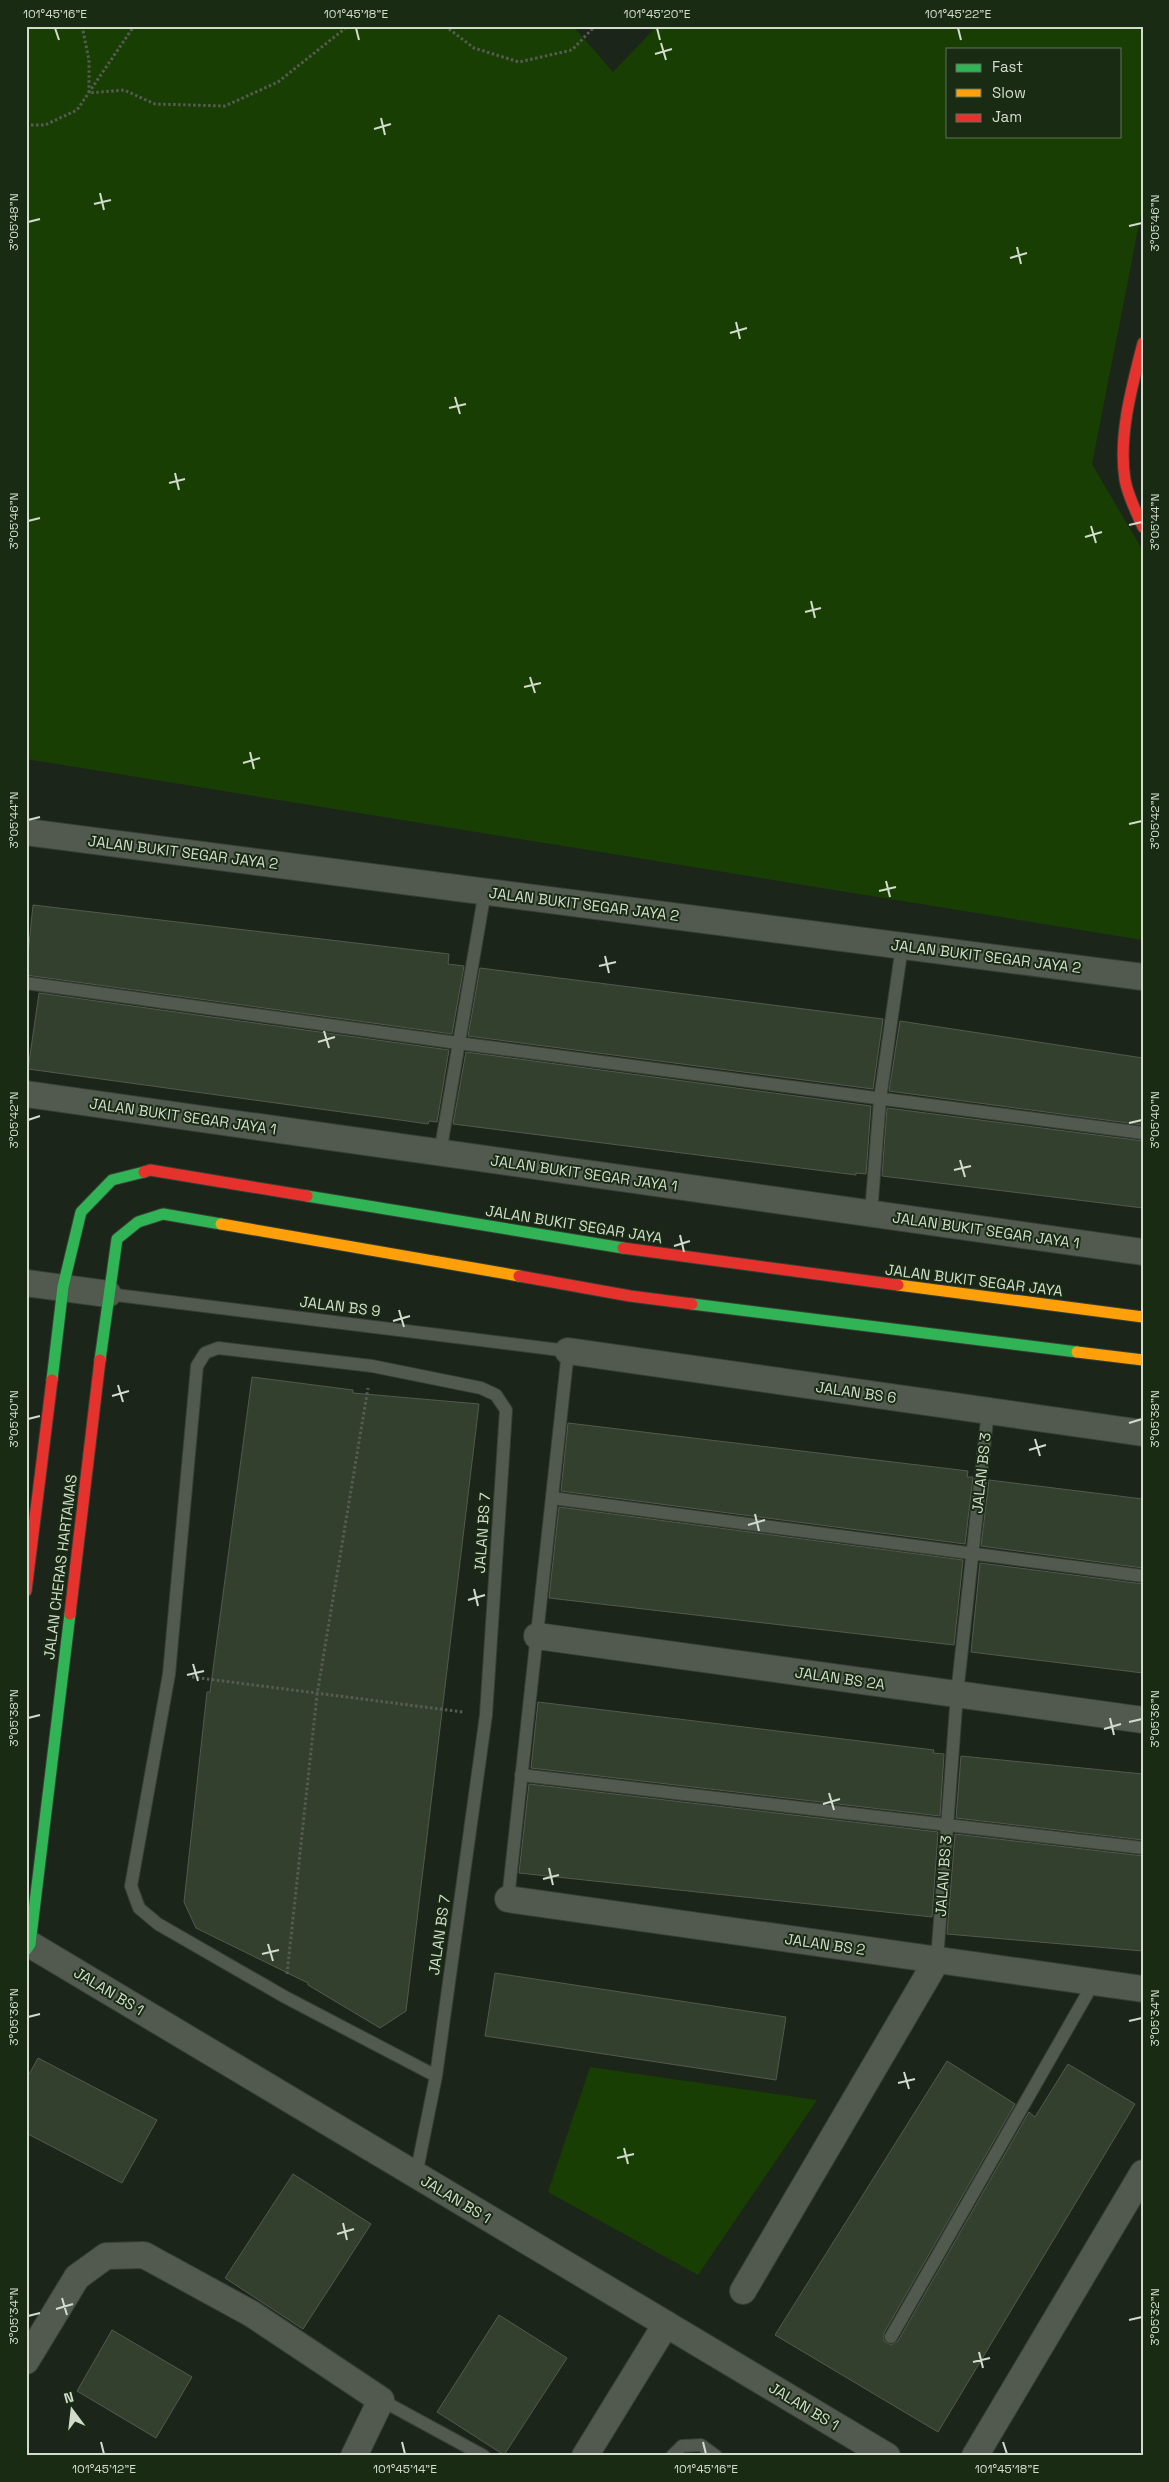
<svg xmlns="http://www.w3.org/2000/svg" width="1169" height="2482" viewBox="0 0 1169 2482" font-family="'Space Grotesk',sans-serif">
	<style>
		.green { fill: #193e04; fill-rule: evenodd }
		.building { fill: #33402d; stroke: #525a4f }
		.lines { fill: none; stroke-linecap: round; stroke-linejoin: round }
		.lane-casing { stroke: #373f35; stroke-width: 14 }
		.street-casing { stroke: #373f35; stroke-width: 28 }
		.fast-casing { stroke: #373f35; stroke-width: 13 }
		.slow-casing { stroke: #373f35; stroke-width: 13 }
		.jam-casing { stroke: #373f35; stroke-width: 13 }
		.path { stroke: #565c53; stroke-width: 3; stroke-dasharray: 2.5 2.5; stroke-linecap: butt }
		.lane { stroke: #525a50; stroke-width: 12 }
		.street { stroke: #525a50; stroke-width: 26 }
		.fast { stroke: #30b455; stroke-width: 11 }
		.slow { stroke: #ff9f0a; stroke-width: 11 }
		.jam { stroke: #e5322d; stroke-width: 11 }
		.ticks { fill: none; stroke: #d1dccd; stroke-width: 2 }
		.labels { text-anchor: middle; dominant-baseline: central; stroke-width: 4; stroke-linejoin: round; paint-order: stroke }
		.street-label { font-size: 15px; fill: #d1dccd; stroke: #192b13 }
		.neatline { fill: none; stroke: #d1dccd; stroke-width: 2 }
		.ticks-label { font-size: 12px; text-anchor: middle; fill: #d1dccd }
	</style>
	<rect width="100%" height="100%" fill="#1c2519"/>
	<g class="green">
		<path d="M26,26H573L613,72L657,26H1143V204L1092,464L1143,551V940L26,759ZM948,49H1120V136H948Z"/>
		<path d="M590,2067L817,2100L698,2275L548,2192Z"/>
	</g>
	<g class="building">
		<path d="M33,905L449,954L448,964L464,966L452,1034L26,975Z"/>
		<path d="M480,968L883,1019L873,1089L468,1036Z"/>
		<path d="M39,993L449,1050L437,1122L429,1121L428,1124L400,1120L28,1069Z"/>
		<path d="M900,1021L1143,1058V1125L889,1091Z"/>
		<path d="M466,1052L871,1106L866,1174L856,1173V1175L453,1124Z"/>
		<path d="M887,1108L1143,1141V1208L882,1176Z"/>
		<path d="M252,1377L353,1390V1393L479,1404L406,2011L380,2028L308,1985V1983L196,1928L184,1902L207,1692H210Z"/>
		<path d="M568,1423L968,1471L967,1477H973L965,1544L561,1491Z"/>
		<path d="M989,1480L1143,1499V1568L981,1546Z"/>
		<path d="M559,1507L963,1560L954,1645L549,1598Z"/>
		<path d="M980,1563L1143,1584V1673L971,1652Z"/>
		<path d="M538,1702L934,1750L933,1753L944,1754L940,1816L531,1768Z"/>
		<path d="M961,1756L1143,1774V1840L956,1818Z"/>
		<path d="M529,1784L938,1832L932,1917L519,1873Z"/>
		<path d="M955,1834L1143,1856V1951L947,1934Z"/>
		<path d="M495,1973L786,2017L776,2080L485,2036Z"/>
		<path d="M38,2058L157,2120L122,2183L26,2133V2080Z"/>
		<path d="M947,2061L1015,2104L884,2333V2341L891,2345L898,2341L1029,2112L1035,2117L1068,2064L1135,2104L938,2432L775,2335Z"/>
		<path d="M293,2174L371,2224L303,2329L225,2278Z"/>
		<path d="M499,2315L567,2358L504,2455L437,2412Z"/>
		<path d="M112,2330L192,2377L156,2438L77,2391Z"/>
	</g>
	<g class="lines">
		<g class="lane-casing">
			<g id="lane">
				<path d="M26,983L458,1043L1143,1133"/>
				<path d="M440,1153L485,891"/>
				<path d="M871,1213L880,1099L902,946"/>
				<path d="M108,1294L568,1351L508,1899"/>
				<path d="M552,1498L1143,1576"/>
				<path d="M521,1775L1143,1848"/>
				<path d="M937,1960L957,1694L988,1411"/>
				<path d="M416,2175L436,2076L486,1715L506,1410L496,1395L481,1388L372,1366L218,1348L205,1353L197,1366L169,1674L131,1886L139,1908L158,1924L285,1997L436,2076"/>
				<path d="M891,2337L1094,1982"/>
				<path d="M381,2400L484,2456"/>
				<path d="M672,2456L682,2446L701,2445L716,2456"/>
			</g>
		</g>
		<g class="street-casing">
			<g id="street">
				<path d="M26,832L1143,977"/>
				<path d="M26,1094L1143,1252"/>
				<path d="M26,1283L108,1294"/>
				<path d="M568,1351L1143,1433"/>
				<path d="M537,1636L1143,1720"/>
				<path d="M508,1899L1143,1989"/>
				<path d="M26,1942L887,2456"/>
				<path d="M743,2291L937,1960"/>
				<path d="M26,2361L77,2277L106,2256L144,2255L252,2314L381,2400L354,2456"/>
				<path d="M585,2456L666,2324"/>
				<path d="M975,2456L1143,2173"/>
			</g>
		</g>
		<g class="fast-casing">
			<g id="fast">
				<path d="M307,1196L623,1248"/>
				<path d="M692,1304L1077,1352"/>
				<path d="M100,1360L117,1239L138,1222L163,1214L221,1224"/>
				<path d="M52,1380L63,1287L81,1212L112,1180L144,1172"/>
				<path d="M26,1950L30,1944L70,1614"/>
			</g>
		</g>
		<g class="slow-casing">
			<g id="slow">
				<path d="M221,1224L519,1276"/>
				<path d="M898,1285L1143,1317"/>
				<path d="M1077,1352L1143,1360"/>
			</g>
		</g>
		<g class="jam-casing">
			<g id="jam">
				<path d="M1143,343C1132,386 1118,436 1125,480C1128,496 1136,512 1143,527"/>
				<path d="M144,1172L150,1170L307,1196"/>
				<path d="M623,1248L898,1285"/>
				<path d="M519,1276L630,1296L692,1304"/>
				<path d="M26,1591L52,1380"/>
				<path d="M70,1614L100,1360"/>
			</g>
		</g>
		<g class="path">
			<path d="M82,26L89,60V93L124,90L155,104L225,106L278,82L348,26"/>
			<path d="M445,26L474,48L519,62L572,50L595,26"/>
			<path d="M26,125H45L77,110L134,26"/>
			<path d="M192,1677L463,1712"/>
			<path d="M287,1974L317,1695L368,1388"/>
		</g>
		<use href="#lane" class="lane"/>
		<use href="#street" class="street"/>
		<use href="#fast" class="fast"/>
		<use href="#slow" class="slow"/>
		<use href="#jam" class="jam"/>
	</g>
	<path class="ticks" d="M55,28L59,40M356,28L359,40M657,28L660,40M958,28L961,40M661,43L666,60M655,54L672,49M381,118L385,135M374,129L391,124M100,193L104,210M94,204L111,200M28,222L40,219M1129,226L1142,223M1017,247L1021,264M1010,258L1027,253M736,322L740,339M730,333L747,328M455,397L460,414M449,408L466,404M175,473L179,490M169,483L185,479M28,521L40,518M1129,525L1142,522M1091,526L1096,543M1085,537L1102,532M811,601L815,618M805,612L821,608M530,677L535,693M524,687L541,683M250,752L254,769M243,763L260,758M28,820L40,817M1129,824L1142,821M886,881L890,897M879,891L896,887M605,956L609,973M599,966L616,962M324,1031L329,1048M318,1042L335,1037M28,1120L40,1116M1129,1123L1142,1120M960,1160L965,1177M954,1170L971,1166M680,1235L684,1252M674,1246L690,1241M399,1310L404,1327M393,1321L410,1316M118,1385L123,1402M112,1396L129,1391M28,1419L40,1416M1129,1423L1142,1419M1035,1439L1040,1456M1029,1450L1046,1445M755,1514L759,1531M748,1525L765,1520M474,1589L478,1606M468,1600L485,1595M193,1664L198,1681M187,1675L204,1671M28,1718L40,1715M1110,1718L1114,1735M1129,1722L1142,1719M1104,1729L1121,1724M829,1793L834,1810M823,1804L840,1799M549,1868L553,1885M543,1879L559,1875M268,1944L273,1961M262,1954L279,1950M28,2017L40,2014M1129,2021L1142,2018M904,2072L909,2089M898,2083L915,2079M624,2148L628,2164M617,2158L634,2154M343,2223L347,2240M337,2234L354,2229M62,2298L67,2315M56,2309L73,2304M28,2316L40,2313M1129,2320L1142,2317M979,2352L983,2368M973,2362L990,2358M101,2442L104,2454M402,2442L405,2454M703,2442L706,2454M1003,2442L1007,2454"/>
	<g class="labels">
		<g class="street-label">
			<text transform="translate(183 852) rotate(7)">JALAN BUKIT SEGAR JAYA 2</text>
			<text transform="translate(584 904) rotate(7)">JALAN BUKIT SEGAR JAYA 2</text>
			<text transform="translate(986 956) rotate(7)">JALAN BUKIT SEGAR JAYA 2</text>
			<text transform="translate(183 1116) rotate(8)">JALAN BUKIT SEGAR JAYA 1</text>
			<text transform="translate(584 1173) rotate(8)">JALAN BUKIT SEGAR JAYA 1</text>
			<text transform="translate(574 1224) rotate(9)">JALAN BUKIT SEGAR JAYA</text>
			<text transform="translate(986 1230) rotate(8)">JALAN BUKIT SEGAR JAYA 1</text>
			<text transform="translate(974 1280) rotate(7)">JALAN BUKIT SEGAR JAYA</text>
			<text transform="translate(340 1306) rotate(7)">JALAN BS 9</text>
			<text transform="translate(856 1392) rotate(8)">JALAN BS 6</text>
			<text transform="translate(981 1473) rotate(-84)">JALAN BS 3</text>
			<text transform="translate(482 1533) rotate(-86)">JALAN BS 7</text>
			<text transform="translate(60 1567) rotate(-83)">JALAN CHERAS HARTAMAS</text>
			<text transform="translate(840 1678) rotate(8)">JALAN BS 2A</text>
			<text transform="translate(943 1876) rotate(-86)">JALAN BS 3</text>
			<text transform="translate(439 1935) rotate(-82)">JALAN BS 7</text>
			<text transform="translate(825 1944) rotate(8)">JALAN BS 2</text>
			<text transform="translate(109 1991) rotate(31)">JALAN BS 1</text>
			<text transform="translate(456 2199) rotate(31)">JALAN BS 1</text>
			<text transform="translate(804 2406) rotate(31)">JALAN BS 1</text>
		</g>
	</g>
	<rect width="1169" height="2482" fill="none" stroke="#192b13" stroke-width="55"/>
	<rect x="946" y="48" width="175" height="90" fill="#192b13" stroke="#63725d"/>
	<rect x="956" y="64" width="25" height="8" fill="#30b455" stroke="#63725d"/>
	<text x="992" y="72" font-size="15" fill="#d1dccd">Fast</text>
	<rect x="956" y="89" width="25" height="8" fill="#ff9f0a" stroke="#63725d"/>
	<text x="992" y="98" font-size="15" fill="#d1dccd">Slow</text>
	<rect x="956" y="114" width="25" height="8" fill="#e5322d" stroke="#63725d"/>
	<text x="992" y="122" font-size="15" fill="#d1dccd">Jam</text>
	<g transform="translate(72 2410) rotate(345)" stroke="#192b13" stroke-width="4" paint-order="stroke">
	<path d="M0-4L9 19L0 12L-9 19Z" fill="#d1dccd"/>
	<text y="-8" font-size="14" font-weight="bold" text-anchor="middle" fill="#d1dccd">N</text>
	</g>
	<rect x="28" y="28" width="1114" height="2426" class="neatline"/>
	<g class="ticks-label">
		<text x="55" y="18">101°45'16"E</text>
		<text x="356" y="18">101°45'18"E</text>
		<text x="657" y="18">101°45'20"E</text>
		<text x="958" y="18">101°45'22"E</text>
		<text transform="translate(14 222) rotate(-90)" y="4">3°05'48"N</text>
		<text transform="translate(1155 223) rotate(-90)" y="4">3°05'46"N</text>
		<text transform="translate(14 521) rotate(-90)" y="4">3°05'46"N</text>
		<text transform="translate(1155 522) rotate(-90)" y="4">3°05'44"N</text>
		<text transform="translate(14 820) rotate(-90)" y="4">3°05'44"N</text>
		<text transform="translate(1155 821) rotate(-90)" y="4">3°05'42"N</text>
		<text transform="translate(14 1120) rotate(-90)" y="4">3°05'42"N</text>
		<text transform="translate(1155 1120) rotate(-90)" y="4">3°05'40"N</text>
		<text transform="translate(14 1419) rotate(-90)" y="4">3°05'40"N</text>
		<text transform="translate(1155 1419) rotate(-90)" y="4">3°05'38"N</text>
		<text transform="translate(14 1718) rotate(-90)" y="4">3°05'38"N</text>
		<text transform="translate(1155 1719) rotate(-90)" y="4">3°05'36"N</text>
		<text transform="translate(14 2017) rotate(-90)" y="4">3°05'36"N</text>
		<text transform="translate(1155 2018) rotate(-90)" y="4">3°05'34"N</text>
		<text transform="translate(14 2316) rotate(-90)" y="4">3°05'34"N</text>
		<text transform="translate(1155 2317) rotate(-90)" y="4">3°05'32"N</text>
		<text x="104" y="2473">101°45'12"E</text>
		<text x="405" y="2473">101°45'14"E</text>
		<text x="706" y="2473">101°45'16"E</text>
		<text x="1007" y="2473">101°45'18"E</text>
	</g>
</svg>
